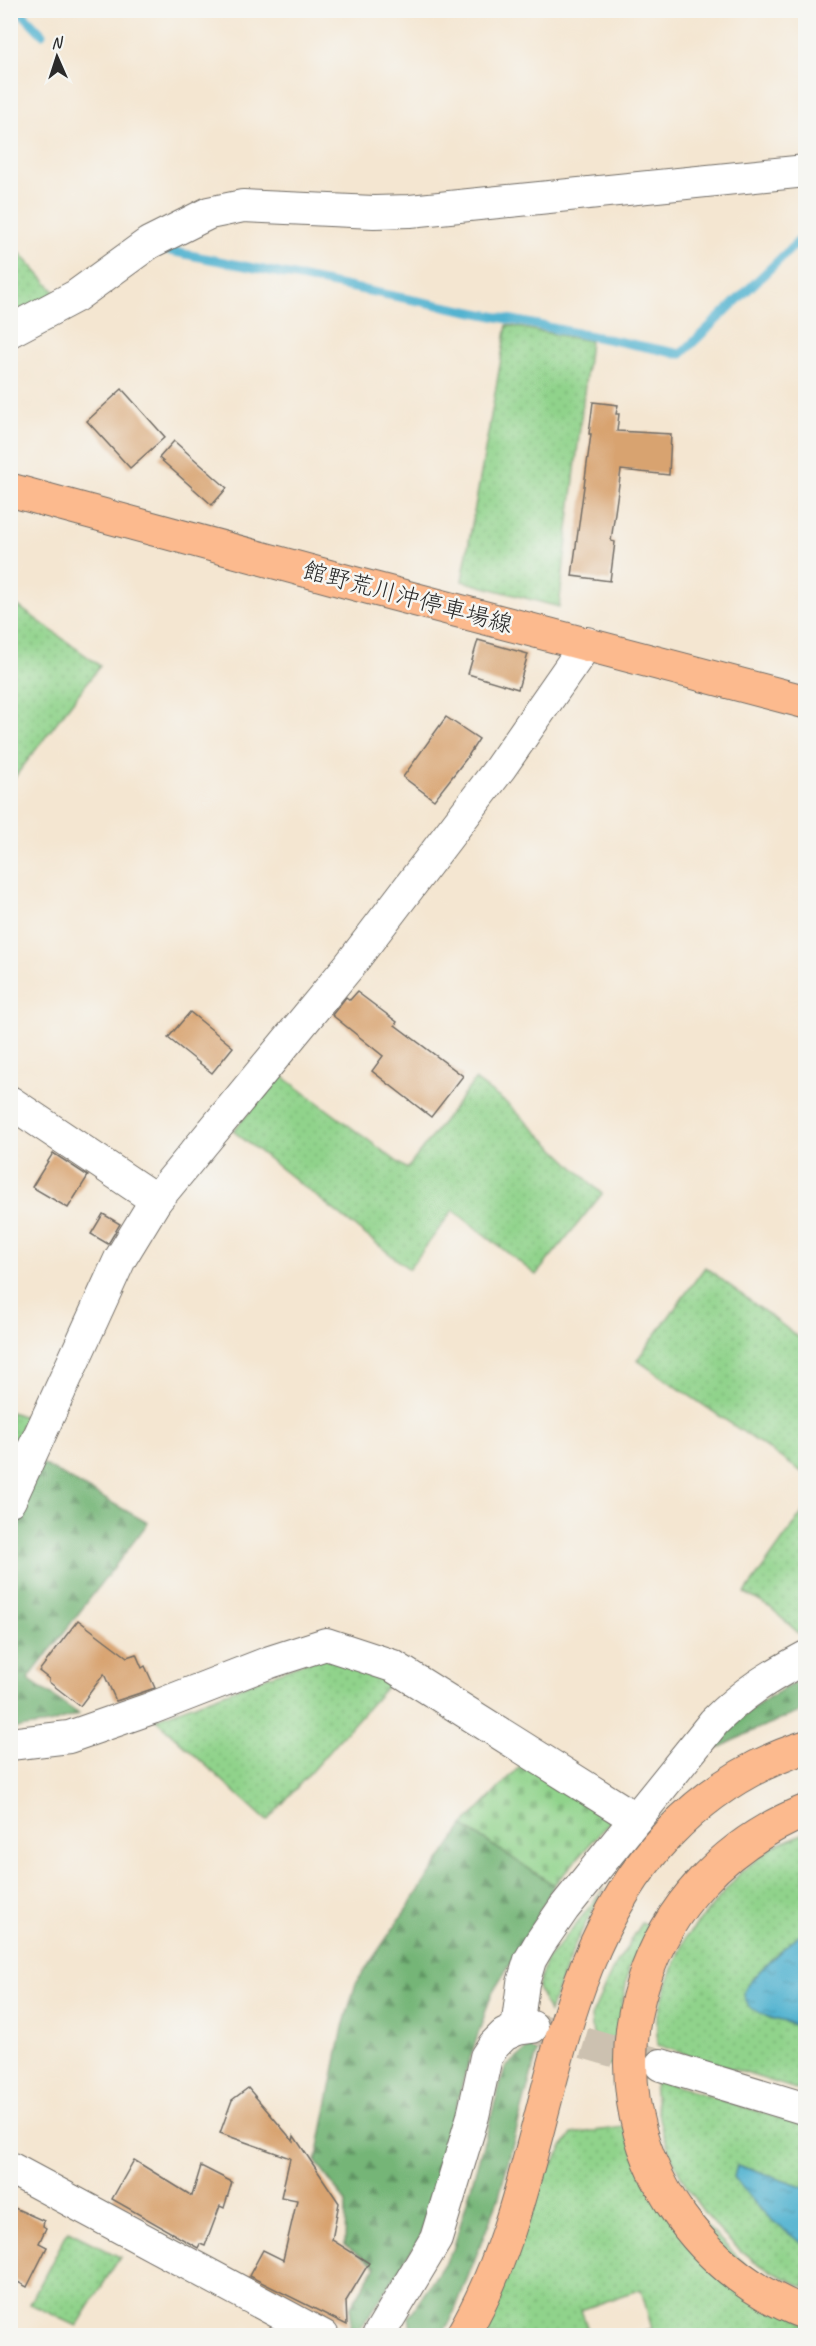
<svg xmlns="http://www.w3.org/2000/svg" width="816" height="2346" viewBox="0 0 816 2346" font-family="Caveat,'Klee One',sans-serif">
	<style>
		.grass { fill: url(#grass-dots); stroke: #5e7f5b; stroke-width: 1.5 }
		.forest { fill: url(#forest-firs); stroke: #507051; stroke-width: 1.5 }
		.cemetery { fill: url(#cemetery-stones); stroke: #5e7f5b; stroke-width: 1.5 }
		.water { fill: url(#water-ripples); stroke: #3e6f7e; stroke-width: 1.5 }
		.lines { fill: none; stroke-linecap: round; stroke-linejoin: round }
		.stream { stroke: #52b3d0; stroke-width: 9 }
		.building { fill: #d8a36f }
		.minor-tunnel { stroke: #ccc1b0; stroke-width: 32; stroke-dasharray: 32 16; stroke-linecap: butt }
		.minor-casing { stroke: #716c65; stroke-width: 34 }
		.major-casing { stroke: #716c65; stroke-width: 35 }
		.highway-casing { stroke: #716c65; stroke-width: 35 }
		.minor { stroke: #fff; stroke-width: 32 }
		.major { stroke: #fcba8e; stroke-width: 33 }
		.highway { stroke: #fcba8e; stroke-width: 33 }
		.labels { text-anchor: middle; dominant-baseline: central; stroke-width: 5; stroke-linejoin: round; paint-order: stroke }
		.street-label { font-size: 24px; fill: #2b2b2b; stroke: #f6f6f2 }
	</style>
	<defs>
		<pattern id="grass-dots" width="8" height="8" patternUnits="userSpaceOnUse" patternTransform="scale(1.5)"><rect width="8" height="8" fill="#90d38b"/><path d="M2 2h.1M6 6h.1" fill="none" stroke="#7cb578" stroke-width="1.8" stroke-linecap="round"/></pattern>
		<pattern id="forest-firs" width="22" height="20" patternUnits="userSpaceOnUse" patternTransform="scale(1.5)"><rect width="22" height="20" fill="#74b577"/><path d="M5 1l3.5 6h-7zM16 11l3.5 6h-7z" fill="#5f9362"/></pattern>
		<pattern id="cemetery-stones" width="16" height="16" patternUnits="userSpaceOnUse" patternTransform="scale(1.5)"><rect width="16" height="16" fill="#90d38b"/><path d="M2 7V4a2 2 0 0 1 4 0v3zM10 15v-3a2 2 0 0 1 4 0v3z" fill="#7cb578"/></pattern>
		<pattern id="water-ripples" width="26" height="14" patternUnits="userSpaceOnUse" patternTransform="scale(1.5)"><rect width="26" height="14" fill="#52b3d0"/><path d="M2 4q2-2 4 0t4 0M15 11q2-2 4 0t4 0" fill="none" stroke="#4492a9"/></pattern>
	</defs>
	<rect width="100%" height="100%" fill="#f6f6f2"/>
	<filter id="ink" filterUnits="userSpaceOnUse"><feTurbulence type="fractalNoise" baseFrequency=".0167" numOctaves="2"/><feDisplacementMap in="SourceGraphic" scale="12" xChannelSelector="R" yChannelSelector="G"/><feConvolveMatrix kernelMatrix="1 2 1 2 8 2 1 2 1" color-interpolation-filters="sRGB"/></filter>
	<filter id="wash" filterUnits="userSpaceOnUse"><feTurbulence type="fractalNoise" baseFrequency=".008" numOctaves="4" result="noise"/><feDisplacementMap in="SourceGraphic" scale="24" xChannelSelector="R" yChannelSelector="G"/><feGaussianBlur stdDeviation="1.35" result="paint"/><feColorMatrix in="noise" values="0 0 0 0 0 0 0 0 0 0 0 0 0 0 0 0 0 1.4 0 .05"/><feComposite in="paint" operator="in"/></filter>
	<g filter="url(#wash)">
		<rect width="100%" height="100%" fill="#f4e6d1"/>
		<g class="grass">
			<path d="M10,242L56,293L10,318Z"/>
			<path d="M507,325L590,341L559,607L462,581Z"/>
			<path d="M10,600L100,666L11,782H10Z"/>
			<path d="M281,1075L407,1169L475,1080L509,1105L602,1194L536,1275L453,1210L409,1269L233,1131Z"/>
			<path d="M705,1267L805,1342V1474L637,1360Z"/>
			<path d="M11,1412L25,1417L11,1454L10,1412Z"/>
			<path d="M805,1509L806,1637L804,1638L771,1608L745,1593Z"/>
			<path d="M327,1654L394,1678L267,1821L155,1719Z"/>
			<path d="M805,1833V1930C794,1939 744,1981 744,1994C745,1998 748,2004 749,2007L768,2017L805,2028V2092L657,2045V2017L668,1981L686,1937L741,1872L774,1846Z"/>
			<path d="M604,1889L576,1942L549,2012L538,1988L545,1962Z"/>
			<path d="M642,1923L652,1928L629,1968L622,2006L620,2063L605,2067L596,2063L591,2017L612,1971Z"/>
			<path d="M654,2079L805,2126V2188L737,2165L734,2177C758,2209 772,2223 805,2245V2287C792,2281 777,2275 764,2267C702,2230 656,2150 654,2079Z"/>
			<path d="M631,2126L642,2162L806,2325L805,2335H633L652,2329L641,2289L581,2310L590,2335L475,2336L535,2189L572,2134Z"/>
			<path d="M68,2231L120,2257L77,2326L30,2304Z"/>
		</g>
		<g class="forest">
			<path d="M39,1462L148,1523L28,1679L79,1714L49,1724L11,1729V1520L18,1510Z"/>
			<path d="M797,1682L799,1691L805,1688V1710L759,1728L708,1753C737,1720 757,1701 797,1682Z"/>
			<path d="M463,1826L554,1885L519,1949L491,1995L465,2074L421,2236L374,2309L361,2327L350,2331L351,2306L376,2266L345,2245L346,2203L316,2162L343,2027L356,1983Z"/>
			<path d="M541,2038L498,2200L451,2320L441,2335H412L409,2317L453,2250L505,2068Z"/>
		</g>
		<path class="cemetery" d="M522,1764L614,1817L554,1885L463,1826Z"/>
		<g class="water">
			<path d="M805,1930V2028L768,2017L749,2007C748,2004 744,1998 744,1994C744,1981 794,1939 805,1930Z"/>
			<path d="M737,2165L805,2188V2245C772,2223 758,2209 734,2177Z"/>
		</g>
		<g class="lines">
			<g class="stream">
				<path d="M19,10L42,34"/>
				<path d="M160,249L681,354L806,234"/>
			</g>
		</g>
		<g id="blocks">
			<g class="building">
				<path d="M122,389L165,437L130,468L87,421Z"/>
				<path d="M593,402L618,405L616,414H619L617,431L671,434L669,475L621,470L611,541L615,542L610,581L572,576L591,434H589Z"/>
				<path d="M174,441L227,488L212,505L159,458Z"/>
				<path d="M478,640L528,654L518,689L468,674Z"/>
				<path d="M446,717L479,739L466,759L434,800L403,777Z"/>
				<path d="M357,992L397,1022L395,1025L463,1076L431,1117L372,1071L383,1056L332,1015L346,997L350,1000Z"/>
				<path d="M190,1012L233,1047L212,1073L168,1038Z"/>
				<path d="M53,1153L88,1176L68,1208L32,1187Z"/>
				<path d="M103,1214L120,1224L108,1244L91,1234Z"/>
				<path d="M78,1620L127,1657L136,1654L142,1668L145,1666L155,1688L116,1701L104,1674L80,1706L49,1682V1679L39,1671Z"/>
				<path d="M248,2088L293,2141L294,2136L339,2203L332,2240L369,2263L346,2301L347,2325L249,2276L263,2250L283,2260L297,2200L281,2197L290,2158L220,2133L232,2100Z"/>
				<path d="M134,2160L192,2196L201,2166L232,2182L224,2208L220,2206L205,2246L200,2244L198,2248L112,2199Z"/>
				<path d="M10,2206L44,2221L43,2226L46,2228L39,2243L47,2247L27,2287L10,2278Z"/>
			</g>
		</g>
	</g>
	<g filter="url(#ink)">
		<use href="#blocks" fill-opacity="0" stroke="#716c65" stroke-width="1.5"/>
		<g class="lines">
			<path class="minor-tunnel" d="M538,2029L655,2063"/>
			<g class="minor-casing">
				<g id="minor">
					<path d="M10,331L76,296L149,243L209,213L243,206L374,212L410,211L806,171"/>
					<path d="M10,1102L156,1200"/>
					<path d="M10,1500L120,1259L156,1200L349,966L500,768L587,643"/>
					<path d="M10,1744L69,1737L152,1708L270,1662L326,1644L393,1666L636,1819"/>
					<path d="M517,2029L523,1983L530,1960L540,1943L564,1908L714,1722C744,1692 769,1677 806,1657"/>
					<path d="M661,2065L806,2109"/>
					<path d="M10,2168L323,2336"/>
					<path d="M378,2336L436,2239L473,2116L486,2057L494,2045L504,2035L517,2029L532,2027"/>
				</g>
			</g>
			<g class="major-casing">
				<path id="major" d="M10,490L356,584L806,702"/>
			</g>
			<g class="highway-casing">
				<g id="highway">
					<path d="M806,1811C641,1876 577,2072 681,2217C713,2261 755,2294 806,2313"/>
					<path d="M462,2336C555,2178 538,1971 669,1833C708,1792 752,1764 806,1747"/>
				</g>
			</g>
			<use href="#minor" class="minor"/>
			<use href="#major" class="major"/>
			<use href="#highway" class="highway"/>
		</g>
	</g>
	<g class="labels">
		<g class="street-label">
			<text transform="translate(408 597) rotate(15)">館野荒川沖停車場線</text>
		</g>
	</g>
	<rect width="816" height="2346" fill="none" stroke="#f6f6f2" stroke-width="36"/>
	<g transform="translate(57 57) rotate(357)" stroke="#f6f6f2" stroke-width="4.5" paint-order="stroke">
	<path d="M0-4.5L10 22L0 15L-10 22Z" fill="#2b2b2b"/>
	<text y="-9" font-size="16" font-weight="bold" text-anchor="middle" fill="#2b2b2b">N</text>
	</g>
</svg>
